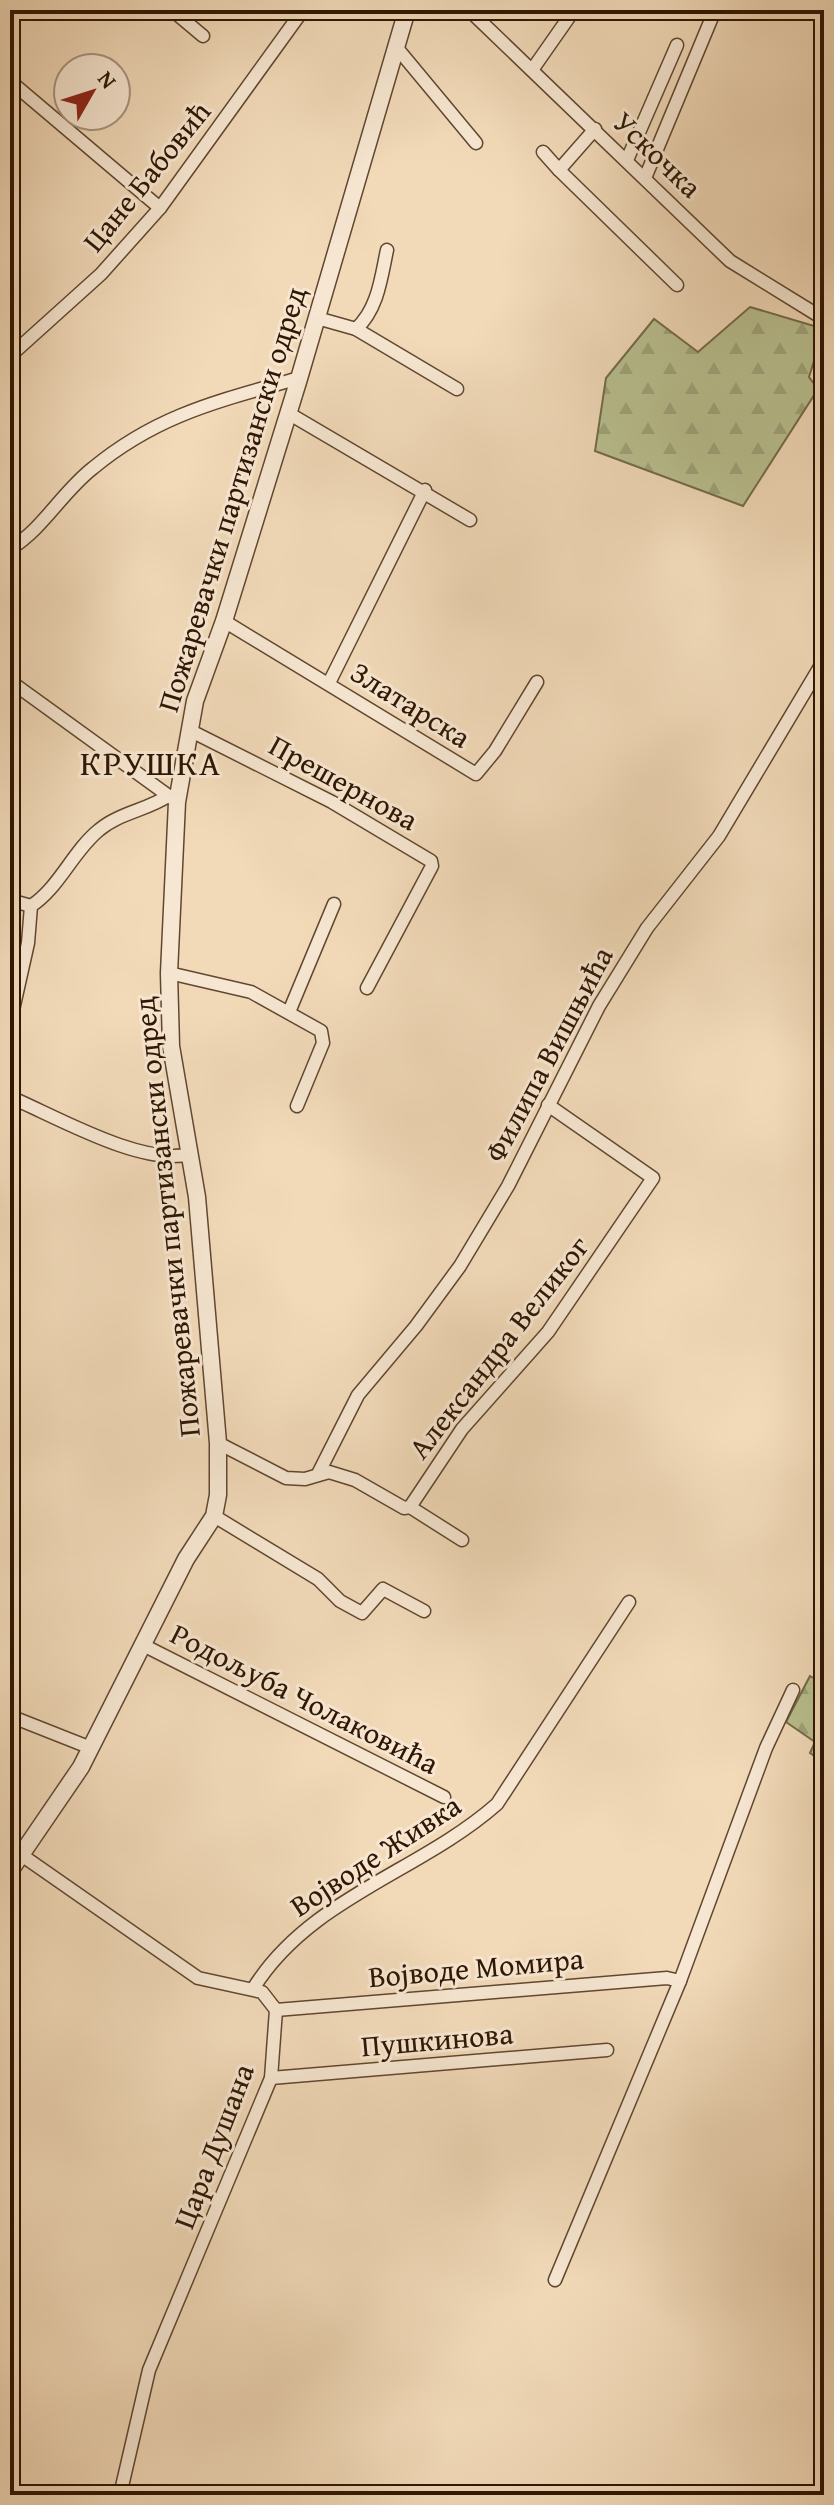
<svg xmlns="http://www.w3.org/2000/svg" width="834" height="2505" viewBox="0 0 834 2505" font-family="'Gentium Book Plus',serif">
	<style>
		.forest { fill: url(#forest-firs); stroke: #746b4a; stroke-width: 2 }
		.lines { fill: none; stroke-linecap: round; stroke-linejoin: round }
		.minor-casing { stroke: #604730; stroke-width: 15 }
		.tertiary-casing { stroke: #604730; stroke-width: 19 }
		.minor { stroke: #f7e7d2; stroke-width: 12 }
		.tertiary { stroke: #f7e7d2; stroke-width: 16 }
		.labels { text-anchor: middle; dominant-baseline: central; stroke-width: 6; stroke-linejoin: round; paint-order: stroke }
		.street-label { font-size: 30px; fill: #2f1603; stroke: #f7e7d2 }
		.quarter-label { font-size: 34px; letter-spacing: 2px; fill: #2f1603; stroke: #f7e7d2 }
	</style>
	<defs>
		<pattern id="forest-firs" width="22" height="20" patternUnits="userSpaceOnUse" patternTransform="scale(2)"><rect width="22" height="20" fill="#b9c090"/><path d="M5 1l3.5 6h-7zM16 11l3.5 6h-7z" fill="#9fa47b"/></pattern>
	</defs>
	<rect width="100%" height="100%" fill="#f2dab9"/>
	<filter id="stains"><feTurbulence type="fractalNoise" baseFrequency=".0025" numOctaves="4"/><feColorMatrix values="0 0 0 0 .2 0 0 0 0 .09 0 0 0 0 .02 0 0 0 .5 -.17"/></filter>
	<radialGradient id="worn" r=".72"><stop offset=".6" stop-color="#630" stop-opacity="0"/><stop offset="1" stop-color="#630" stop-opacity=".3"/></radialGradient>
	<g class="forest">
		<path d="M750,307L824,329L809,377L818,389L743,506L595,451L606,378L654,319L698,352Z"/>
		<path d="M810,1676L824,1684V1763L810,1753L815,1742L786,1722Z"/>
	</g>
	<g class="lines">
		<g class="minor-casing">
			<g id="minor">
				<path d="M172,10L203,36"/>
				<path d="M469,10L730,261L824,319"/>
				<path d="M397,48L476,143"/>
				<path d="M532,70L574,10"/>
				<path d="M10,81L160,208"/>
				<path d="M10,112L16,87"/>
				<path d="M595,129L559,170L677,285"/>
				<path d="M543,152L559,170"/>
				<path d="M627,160L677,45"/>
				<path d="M645,178L715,10"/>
				<path d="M317,318L356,329L457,389"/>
				<path d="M356,329C378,309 381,278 387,250"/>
				<path d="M10,356L101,274L160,208L303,10"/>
				<path d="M288,413L470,520"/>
				<path d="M10,549C44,528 62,492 93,468C156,416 215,402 292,380L298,382"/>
				<path d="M224,621L476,774L495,751L537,682"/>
				<path d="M10,681L173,799"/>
				<path d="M329,683L425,490"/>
				<path d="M189,730L332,802L431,861L432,866L367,988"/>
				<path d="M10,900L31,906"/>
				<path d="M169,973L251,992L321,1031L323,1043L297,1106"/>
				<path d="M289,1012L334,904"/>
				<path d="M11,1019L28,943L31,906C59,888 73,851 99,830C119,813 147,810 168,796"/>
				<path d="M10,1097C55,1116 143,1167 190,1154"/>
				<path d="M218,1443L286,1478L305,1479L329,1472L355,1480L404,1508L410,1507L462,1429L548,1332L653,1178L548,1105"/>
				<path d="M319,1472L358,1395L416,1326L460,1266L508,1186L599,1006L647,928L719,836L824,660"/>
				<path d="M410,1507L462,1540"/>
				<path d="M214,1516L318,1579L340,1601L362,1613L383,1589L424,1611"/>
				<path d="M143,1645L444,1797"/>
				<path d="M10,1716L91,1748"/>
				<path d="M10,1847L198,1978L262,1992L276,2010L271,2078L149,2370L120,2495"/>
				<path d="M253,1989C309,1898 420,1872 497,1804L629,1602"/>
				<path d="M276,2010L667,1978L680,1981"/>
				<path d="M271,2078L607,2050"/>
				<path d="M555,2280L680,1981L766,1748L793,1690"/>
			</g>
		</g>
		<g class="tertiary-casing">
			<path id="tertiary" d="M10,1871L81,1767L186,1559L214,1516L218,1495V1443L197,1197L171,1046L169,973L177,802L195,701L224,621L298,382L407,10"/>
		</g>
		<use href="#minor" class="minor"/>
		<use href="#tertiary" class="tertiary"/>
	</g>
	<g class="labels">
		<g class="street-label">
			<text transform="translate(658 154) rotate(44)">Ускочка</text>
			<text transform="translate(146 176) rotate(-51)">Цане Бабовић</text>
			<text transform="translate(231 499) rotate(-73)">Пожаревачки партизански одред</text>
			<text transform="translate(411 704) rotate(32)">Златарска</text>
			<text transform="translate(344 782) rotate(29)">Прешернова</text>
			<text transform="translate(548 1054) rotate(-62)">Филипа Вишњића</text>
			<text transform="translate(166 1217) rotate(-96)">Пожаревачки партизански одред</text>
			<text transform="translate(498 1347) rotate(-52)">Александра Великог</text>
			<text transform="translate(305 1698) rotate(27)">Родољуба Чолаковића</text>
			<text transform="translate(375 1855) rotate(-33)">Војводе Живка</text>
			<text transform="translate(476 1967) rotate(-5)">Војводе Момира</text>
			<text transform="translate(437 2039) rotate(-5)">Пушкинова</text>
			<text transform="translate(213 2146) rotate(-69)">Цара Душана</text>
		</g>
		<g class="quarter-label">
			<text x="151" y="762">КРУШКА</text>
		</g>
	</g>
	<rect width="834" height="2505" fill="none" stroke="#f2dab9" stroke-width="40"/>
	<rect x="12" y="12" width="810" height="2481" fill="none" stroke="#2f1603" stroke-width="4"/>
	<rect x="20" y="20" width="794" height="2465" fill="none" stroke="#2f1603" stroke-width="2"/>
	<g transform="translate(92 92) rotate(51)"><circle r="38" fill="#f7e7d2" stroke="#a7937f" stroke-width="2"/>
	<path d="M0-6L14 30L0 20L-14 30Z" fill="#8f2418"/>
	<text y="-12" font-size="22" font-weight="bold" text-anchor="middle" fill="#2f1603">N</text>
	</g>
	<rect width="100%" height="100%" filter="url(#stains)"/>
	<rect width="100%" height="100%" fill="url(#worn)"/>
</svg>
